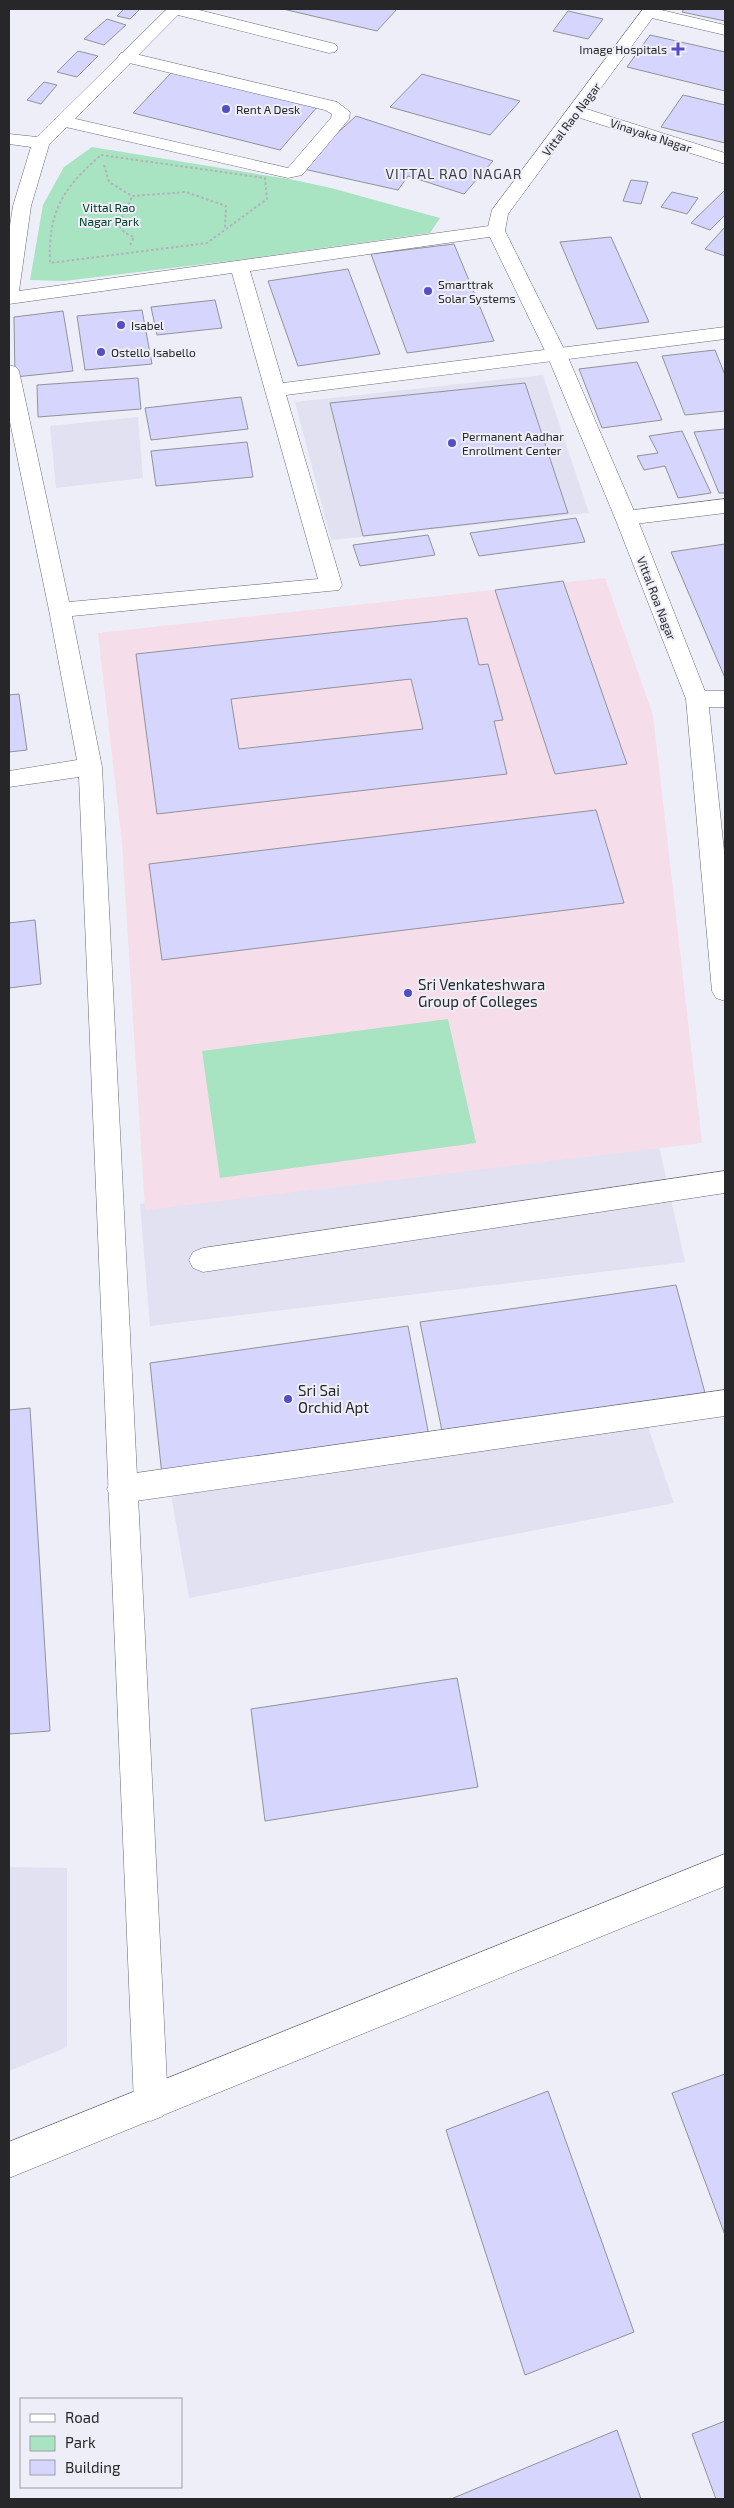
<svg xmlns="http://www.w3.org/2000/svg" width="734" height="2508" viewBox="0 0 734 2508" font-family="'Exo 2',sans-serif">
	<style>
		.built { fill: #e1e1f2 }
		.education { fill: #f5dee9 }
		.green { fill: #a8e3c2 }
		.building { fill: #d6d5fd; stroke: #92929b; fill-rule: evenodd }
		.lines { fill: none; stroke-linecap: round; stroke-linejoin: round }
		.service-casing { stroke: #6a6a72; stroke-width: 1 }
		.minor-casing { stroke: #6a6a72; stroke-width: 1 }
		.tertiary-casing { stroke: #6a6a72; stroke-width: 1 }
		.path { stroke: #b2b2ba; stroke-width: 2; stroke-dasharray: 2.5 2.5; stroke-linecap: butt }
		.service { fill: #fff; fill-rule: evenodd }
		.minor { fill: #fff; fill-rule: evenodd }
		.tertiary { fill: #fff; fill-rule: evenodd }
		.poi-dot { fill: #554dc4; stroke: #eeeef8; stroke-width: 2 }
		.labels { text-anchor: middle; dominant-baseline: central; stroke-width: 4; stroke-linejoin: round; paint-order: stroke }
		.far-poi-label { font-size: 12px; fill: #27272a; stroke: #eeeef8; text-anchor: start }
		.far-street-label { font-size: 12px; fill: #27272a; stroke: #eeeef8 }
		.far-park-label { font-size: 12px; fill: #024028; stroke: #eeeef8 }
		.far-neighbourhood-label { font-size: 14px; letter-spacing: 1px; fill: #3b3b43; stroke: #eeeef8 }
		.poi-label { font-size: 15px; fill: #27272a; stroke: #eeeef8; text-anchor: start }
	</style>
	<rect width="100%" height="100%" fill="#eeeef8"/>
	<g class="built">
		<path d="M543,375L589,513L331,540L295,402Z"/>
		<path d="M138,417L143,478L56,488L50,426Z"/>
		<path d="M659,1146L685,1262L150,1326L140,1204Z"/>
		<path d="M644,1415L674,1503L189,1598L170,1489Z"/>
		<path d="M9,1867L67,1868V2047L9,2071Z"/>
	</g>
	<path class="education" d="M605,578L653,715L702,1143L145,1210L122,843L98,633Z"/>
	<g class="green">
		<path d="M92,147L294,180L331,188L440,218L430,233L238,260L64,281L30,280L43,205L64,167Z"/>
		<path d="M448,1019L476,1143L220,1178L202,1051Z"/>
	</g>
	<g class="building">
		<path d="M124,9H140L130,19L117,16Z"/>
		<path d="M283,9H397L377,31Z"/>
		<path d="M684,9H725V21L682,12Z"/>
		<path d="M568,11L603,19L588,39L553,31Z"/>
		<path d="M107,19L126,25L104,45L84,39Z"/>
		<path d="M650,35L725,52V91L627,67Z"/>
		<path d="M78,51L98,56L77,77L57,72Z"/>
		<path d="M174,70L318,106L280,150L133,113Z"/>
		<path d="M422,74L520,101L490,135L390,107Z"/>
		<path d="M44,82L57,85L41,104L27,100Z"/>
		<path d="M683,95L725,105V143L661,127Z"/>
		<path d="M356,116L493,161L464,194L408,176L398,190L299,168Z"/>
		<path d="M631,180L648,182L641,204L623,201Z"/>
		<path d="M725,190V215L710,230L691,223Z"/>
		<path d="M672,192L698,198L687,214L661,207Z"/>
		<path d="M725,227V256L705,249Z"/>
		<path d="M611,237L649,322L597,329L560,242Z"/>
		<path d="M454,244L494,341L407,353L371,254Z"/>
		<path d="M348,269L380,354L298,366L268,281Z"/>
		<path d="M215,300L222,328L157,335L151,307Z"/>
		<path d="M142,310L152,364L85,370L77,316Z"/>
		<path d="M63,311L73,371L15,377L14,317Z"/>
		<path d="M715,350L725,375V411L685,415L662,356Z"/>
		<path d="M637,362L662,420L602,428L579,369Z"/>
		<path d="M138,378L141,409L38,417L37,385Z"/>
		<path d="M525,383L568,513L363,536L330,403Z"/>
		<path d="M241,397L248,429L151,440L145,408Z"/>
		<path d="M725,429V493H719L694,432Z"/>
		<path d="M682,431L711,493L678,498L665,466L644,470L637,456L658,453L649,436Z"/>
		<path d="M247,442L253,477L156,486L151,451Z"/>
		<path d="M576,518L585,542L479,556L470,533Z"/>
		<path d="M428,535L435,555L360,566L353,545Z"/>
		<path d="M725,544V678L671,552Z"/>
		<path d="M563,581L627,764L555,774L495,590Z"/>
		<path d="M467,618L479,665L488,664L503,720L494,721L507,774L157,814L136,654ZM411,679L423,729L239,749L231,699Z"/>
		<path d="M19,694L27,750L9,752V695Z"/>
		<path d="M596,810L624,903L162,960L149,864Z"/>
		<path d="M35,920L41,984L9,988V923Z"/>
		<path d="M676,1285L705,1393L442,1431L420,1322Z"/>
		<path d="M408,1326L429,1436L162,1475L150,1363Z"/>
		<path d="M30,1408L50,1731L9,1734V1410Z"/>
		<path d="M457,1678L478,1787L265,1821L251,1709Z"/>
		<path d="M725,2074V2235L672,2093Z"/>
		<path d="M548,2091L634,2332L525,2375L446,2130Z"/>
		<path d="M725,2421V2499H716L692,2434Z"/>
		<path d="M617,2430L641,2499H451Z"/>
	</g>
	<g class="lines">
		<g class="service-casing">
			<g id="service">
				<path d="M168,9H195L335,44L338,48L335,52L329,53L170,13Z"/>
				<path d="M127,52L337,102L350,112L349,119L302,175L288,178L57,125L54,121L57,117L63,116L288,168L331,118L332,114L325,110L121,61L118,57L121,53Z"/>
				<path d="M725,1171V1193L203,1272L193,1268L189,1260L193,1252L203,1248Z"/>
				<path d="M725,1390V1416L122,1503L112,1499L107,1489L112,1479L122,1475Z"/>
			</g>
		</g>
		<g class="minor-casing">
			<g id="minor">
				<path d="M167,9H184L49,145L31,206L19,291L496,225L503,227L505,231L503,235L250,271L283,383L725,327V339L286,395L342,585L339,590L72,616L102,767L168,2104L163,2116L151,2121L139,2116L134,2104L79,777L9,787V771L77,760L49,610L9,417V365L16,367L19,371L69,602L318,579L232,273L9,304V232L13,206L31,147L9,144V134L37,137Z"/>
				<path d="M643,9H657L725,25V35L643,16L641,12Z"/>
				<path d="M577,106L725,153V164L571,115L568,111L571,107Z"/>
				<path d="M725,499V513L626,525L619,523L615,518L619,513L626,511Z"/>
				<path d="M697,691H725V707H697L689,705L686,699L689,693Z"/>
			</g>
		</g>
		<g class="tertiary-casing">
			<g id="tertiary">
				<path d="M643,9H659L508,214L505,231L567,355L637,518L708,699L725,860V1001L716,998L712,991L686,699L615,518L547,355L487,231L492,210Z"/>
				<path d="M725,1854V1886L9,2178V2142Z"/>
			</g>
		</g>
		<g class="path">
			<path d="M101,155L265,178L267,199L207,243L50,263C48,211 63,188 101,155Z"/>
			<path d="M104,165L109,182L132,196L186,192L226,206L225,228"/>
			<path d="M130,245L134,237L125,233L116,222L125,214L132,196"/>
		</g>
		<use href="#service" class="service"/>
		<use href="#minor" class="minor"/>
		<use href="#tertiary" class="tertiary"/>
	</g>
	<g class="poi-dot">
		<path d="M675.5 41.5h5v5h5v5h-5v5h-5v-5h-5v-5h5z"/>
		<circle cx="226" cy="109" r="5"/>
		<circle cx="428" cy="291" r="5"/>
		<circle cx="121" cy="325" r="5"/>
		<circle cx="101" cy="352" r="5"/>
		<circle cx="452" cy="443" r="5"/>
		<circle cx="408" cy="993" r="5"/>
		<circle cx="288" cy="1399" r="5"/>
	</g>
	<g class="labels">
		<g class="far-poi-label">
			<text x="667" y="49" text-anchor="end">Image Hospitals</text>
			<text x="236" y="109">Rent A Desk</text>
			<text x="438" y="284">Smarttrak<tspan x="438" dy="14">Solar Systems</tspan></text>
			<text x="131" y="325">Isabel</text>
			<text x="111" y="352">Ostello Isabello</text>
			<text x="462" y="436">Permanent Aadhar<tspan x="462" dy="14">Enrollment Center</tspan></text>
		</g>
		<g class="far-street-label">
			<text transform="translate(571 119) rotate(-53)">Vittal Rao Nagar</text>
			<text transform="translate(651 135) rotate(18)">Vinayaka Nagar</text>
			<text transform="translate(657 598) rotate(69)">Vittal Roa Nagar</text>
		</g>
		<g class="far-park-label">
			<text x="109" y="207">Vittal Rao<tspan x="109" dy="14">Nagar Park</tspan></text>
		</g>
		<g class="far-neighbourhood-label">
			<text x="454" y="173">VITTAL RAO NAGAR</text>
		</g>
		<g class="poi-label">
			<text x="418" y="984">Sri Venkateshwara<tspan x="418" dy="17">Group of Colleges</tspan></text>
			<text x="298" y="1390">Sri Sai<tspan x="298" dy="17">Orchid Apt</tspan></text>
		</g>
	</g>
	<rect width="734" height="2508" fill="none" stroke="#27272a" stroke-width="20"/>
	<rect x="20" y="2398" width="162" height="90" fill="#eeeef8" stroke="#9e9ea6"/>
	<rect x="30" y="2414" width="25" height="8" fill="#ffffff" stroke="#9e9ea6"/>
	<text x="65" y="2423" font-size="15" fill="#27272a">Road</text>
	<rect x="30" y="2436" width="25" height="15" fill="#a8e3c2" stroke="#9e9ea6"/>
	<text x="65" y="2448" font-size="15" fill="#27272a">Park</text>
	<rect x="30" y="2460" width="25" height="15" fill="#d6d5fd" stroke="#9e9ea6"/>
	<text x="65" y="2473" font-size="15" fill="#27272a">Building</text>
</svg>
